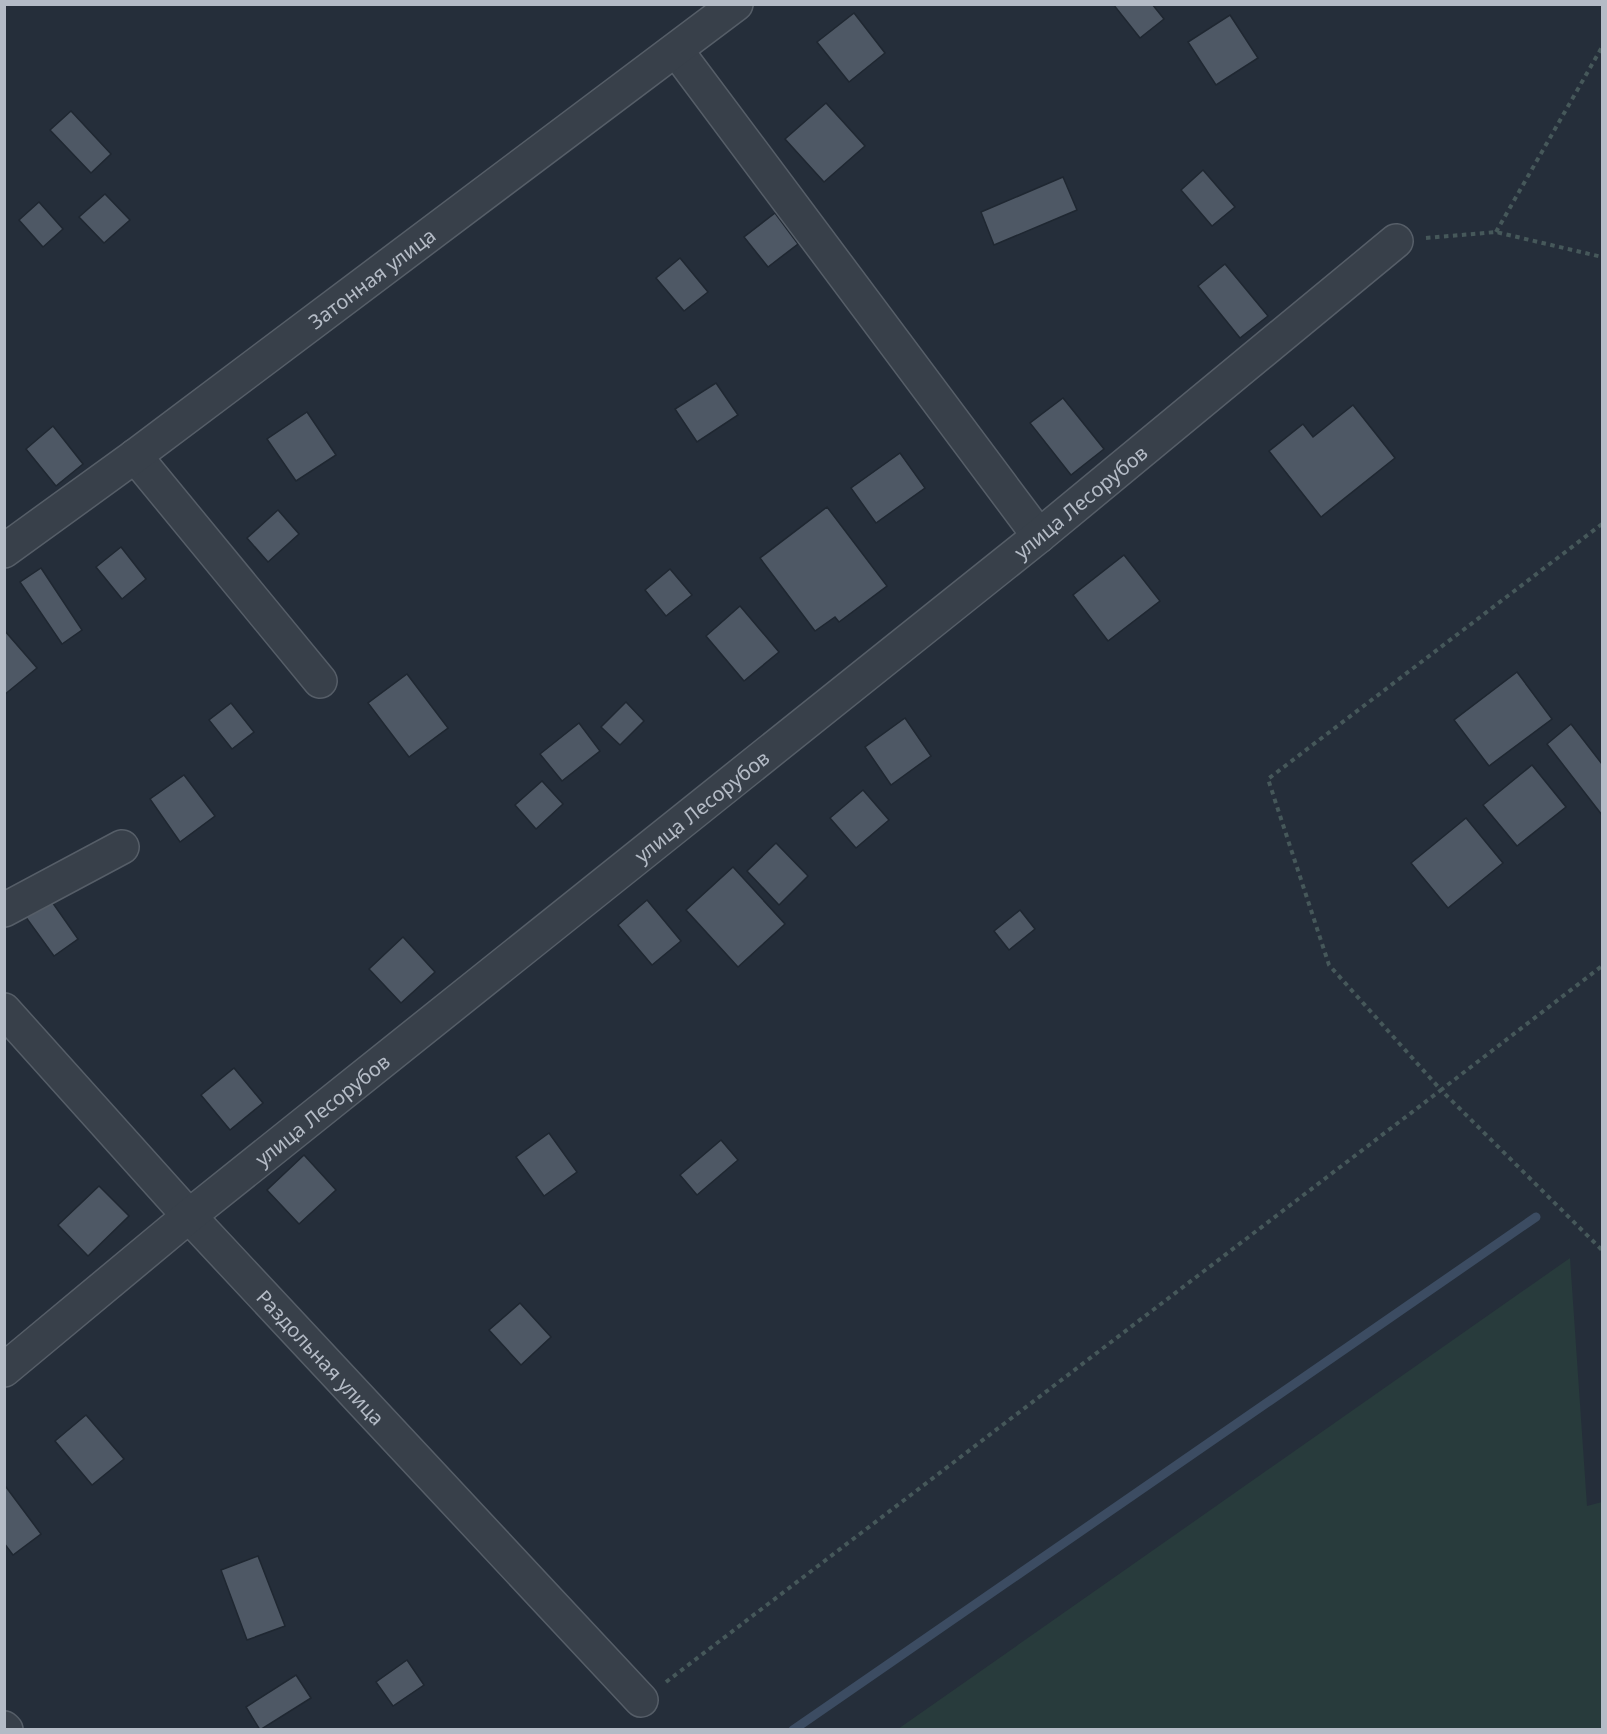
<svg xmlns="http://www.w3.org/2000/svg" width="1607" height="1734" viewBox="0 0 1607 1734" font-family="'Noto Sans',sans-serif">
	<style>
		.green { fill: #283b3c }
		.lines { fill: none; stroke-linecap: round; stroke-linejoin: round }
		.stream { stroke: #3c4c62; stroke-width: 9 }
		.building { fill: #4e5865; stroke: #1f2731; stroke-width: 1.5 }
		.minor-casing { stroke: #565e68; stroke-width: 36 }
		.path { stroke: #46585a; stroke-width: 4; stroke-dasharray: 4.5 4.5; stroke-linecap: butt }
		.minor { stroke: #38404a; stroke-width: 33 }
		.labels { text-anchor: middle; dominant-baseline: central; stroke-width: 4.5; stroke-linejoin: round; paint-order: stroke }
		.street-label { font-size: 20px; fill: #b4bbc6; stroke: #1d252f }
	</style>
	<rect width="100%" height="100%" fill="#252e3a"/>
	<path class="green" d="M1570,1258L1587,1506L1602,1502V1729H898Z"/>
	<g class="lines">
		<path class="stream" d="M793,1730L1536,1217"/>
	</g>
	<g class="building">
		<path d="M1113,4H1152L1164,19L1140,38Z"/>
		<path d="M854,13L885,53L849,82L817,42Z"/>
		<path d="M1230,15L1258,58L1216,85L1188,42Z"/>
		<path d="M826,103L865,146L824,182L785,139Z"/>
		<path d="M71,111L111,154L91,173L50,130Z"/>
		<path d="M1203,170L1235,207L1212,226L1181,190Z"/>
		<path d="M1063,177L1077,210L994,245L981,212Z"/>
		<path d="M105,194L130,220L104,243L79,217Z"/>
		<path d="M39,202L63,229L43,247L19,220Z"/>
		<path d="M775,213L798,244L768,267L744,237Z"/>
		<path d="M680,258L708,292L684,311L656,278Z"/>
		<path d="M1225,264L1268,316L1240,338L1198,286Z"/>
		<path d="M716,383L738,415L697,442L675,409Z"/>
		<path d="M1063,398L1104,449L1071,475L1030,423Z"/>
		<path d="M1353,405L1395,458L1321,517L1269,451L1303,424L1313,437Z"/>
		<path d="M307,412L336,455L296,481L267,439Z"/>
		<path d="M53,426L83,464L56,486L26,449Z"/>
		<path d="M900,453L925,488L876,523L851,488Z"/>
		<path d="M827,507L887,586L839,622L835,617L815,631L760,558Z"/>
		<path d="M278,510L299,534L268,562L247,538Z"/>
		<path d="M121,547L146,579L122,599L96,567Z"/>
		<path d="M1124,555L1160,601L1108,641L1073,595Z"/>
		<path d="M41,568L82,630L62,644L20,582Z"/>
		<path d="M670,569L692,595L666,616L645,590Z"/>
		<path d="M740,606L779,652L744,681L706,636Z"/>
		<path d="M4,630L37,668L4,695Z"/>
		<path d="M1517,672L1552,719L1489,766L1454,720Z"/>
		<path d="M407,674L448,728L409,757L368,703Z"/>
		<path d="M626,702L644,721L620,745L601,727Z"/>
		<path d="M231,703L254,732L232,749L209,720Z"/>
		<path d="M905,718L931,756L891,785L865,747Z"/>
		<path d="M579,723L600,751L562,781L540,754Z"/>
		<path d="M1571,724L1602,764V815L1547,744Z"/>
		<path d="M1532,765L1566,807L1517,846L1483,805Z"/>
		<path d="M184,775L215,816L180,842L150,799Z"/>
		<path d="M542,781L563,804L536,829L515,805Z"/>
		<path d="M863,790L889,820L856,848L830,818Z"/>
		<path d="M1466,818L1503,863L1448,908L1411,863Z"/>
		<path d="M776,843L808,876L779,905L747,871Z"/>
		<path d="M733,867L785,924L738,967L686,910Z"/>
		<path d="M50,899L78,939L54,956L25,916Z"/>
		<path d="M647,900L681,941L652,965L618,925Z"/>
		<path d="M1020,910L1035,929L1009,950L994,931Z"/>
		<path d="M403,937L435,972L401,1003L369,969Z"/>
		<path d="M234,1068L263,1103L230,1130L201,1095Z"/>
		<path d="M549,1133L577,1172L544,1196L516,1157Z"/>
		<path d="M721,1140L738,1160L697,1195L680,1175Z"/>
		<path d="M304,1155L336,1190L299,1224L267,1190Z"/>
		<path d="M99,1186L129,1216L88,1256L58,1225Z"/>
		<path d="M520,1303L551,1337L521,1365L489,1330Z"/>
		<path d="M86,1415L124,1459L92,1485L55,1441Z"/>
		<path d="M6,1487L41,1534L13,1555L4,1543V1488Z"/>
		<path d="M258,1556L285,1626L247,1640L221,1570Z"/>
		<path d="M407,1660L424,1685L393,1706L376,1682Z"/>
		<path d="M296,1675L311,1698L260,1730L246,1707Z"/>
	</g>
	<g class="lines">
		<g class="minor-casing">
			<g id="minor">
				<path d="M676,50L1039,536"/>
				<path d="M135,456L320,681"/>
				<path id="s1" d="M4,551L135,456L736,4"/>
				<path d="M4,910L122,847"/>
				<path id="s2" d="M4,1010L189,1216L641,1700"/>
				<path id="s3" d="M4,1370L189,1216L1039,536L1396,241"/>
				<path d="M4,1728L6,1730"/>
			</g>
		</g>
		<g class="path">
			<path d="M1496,232L1602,47"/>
			<path d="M1426,238L1496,232L1602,257"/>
			<path d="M1602,524L1268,779L1329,965L1441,1090L1602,966"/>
			<path d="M666,1682L1441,1090L1602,1250"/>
		</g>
		<use href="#minor" class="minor"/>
	</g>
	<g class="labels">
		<g class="street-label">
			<text stroke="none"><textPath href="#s1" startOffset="458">Затонная улица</textPath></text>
			<text stroke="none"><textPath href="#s3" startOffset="1383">улица Лесорубов</textPath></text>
			<text stroke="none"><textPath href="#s3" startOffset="897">улица Лесорубов</textPath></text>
			<text stroke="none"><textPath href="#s3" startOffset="411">улица Лесорубов</textPath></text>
			<text stroke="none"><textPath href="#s2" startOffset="470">Раздольная улица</textPath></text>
		</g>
	</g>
	<rect width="1607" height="1734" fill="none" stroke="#b4bbc6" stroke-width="12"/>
</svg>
